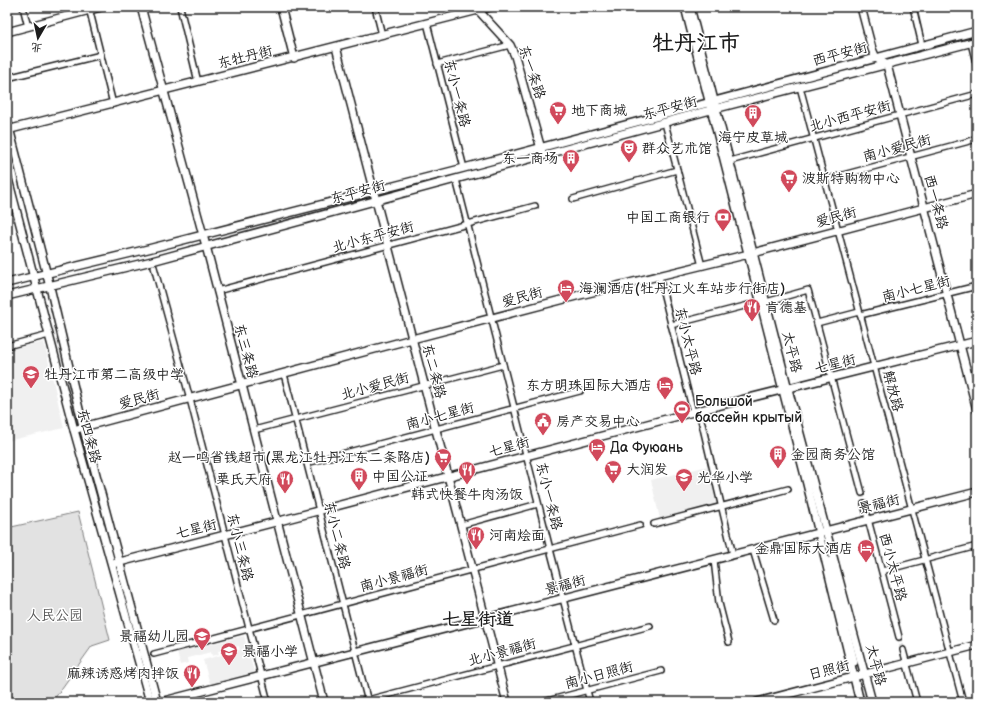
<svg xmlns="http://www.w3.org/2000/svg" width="984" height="709" viewBox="0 0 984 709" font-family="'Balsamiq Sans','LXGW WenKai TC',sans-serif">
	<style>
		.built { fill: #f0f0f0 }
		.green { fill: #e2e2e2; stroke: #7f7f7f }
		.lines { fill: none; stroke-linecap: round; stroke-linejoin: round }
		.minor-tunnel { stroke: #ddd; stroke-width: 5; stroke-dasharray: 5 2.5; stroke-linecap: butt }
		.tertiary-tunnel { stroke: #ddd; stroke-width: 7; stroke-dasharray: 7 3.5; stroke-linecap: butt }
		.minor-casing { stroke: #1c1c1c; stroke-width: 8 }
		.tertiary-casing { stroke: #1c1c1c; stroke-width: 10 }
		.secondary-casing { stroke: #1c1c1c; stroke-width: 10 }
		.minor { stroke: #fff; stroke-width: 5 }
		.tertiary { stroke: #fff; stroke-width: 7 }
		.secondary { stroke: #fff; stroke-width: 7 }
		.labels { text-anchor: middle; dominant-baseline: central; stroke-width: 3; stroke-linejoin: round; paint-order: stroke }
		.street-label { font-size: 14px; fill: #1c1c1c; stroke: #fff }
		.poi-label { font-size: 14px; fill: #1c1c1c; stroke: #fff; text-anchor: start }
		.park-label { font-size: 14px; fill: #575757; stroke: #fff }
		.district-label { font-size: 18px; font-weight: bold; fill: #1c1c1c; stroke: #fff }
		.town-label { font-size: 22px; font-weight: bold; fill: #1c1c1c; stroke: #fff }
	</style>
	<rect width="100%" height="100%" fill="#fff"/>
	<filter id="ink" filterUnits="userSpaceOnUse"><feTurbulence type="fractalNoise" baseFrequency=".025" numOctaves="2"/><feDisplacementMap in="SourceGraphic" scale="8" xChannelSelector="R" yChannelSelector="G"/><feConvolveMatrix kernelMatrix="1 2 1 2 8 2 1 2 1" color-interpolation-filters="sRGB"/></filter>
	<g filter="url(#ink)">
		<g class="built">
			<path d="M44,342L64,428L7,441V350Z"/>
			<path d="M708,466L718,505L660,519L651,480Z"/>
			<path d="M244,636L254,672L210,684L203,660L240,650L239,646L218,651L219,654L212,656L211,652L187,658L188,663L180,665L177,652Z"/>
		</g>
		<path class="green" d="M78,512L110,640L92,646L52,702H7V528Z"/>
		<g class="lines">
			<g class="minor-tunnel">
				<path d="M850,448L853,459"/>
				<path d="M862,493L864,504"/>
				<path d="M899,637L903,650"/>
			</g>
			<path class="tertiary-tunnel" d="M857,662L868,702"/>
			<g class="minor-casing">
				<g id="minor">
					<path d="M23,7L28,27"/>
					<path d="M180,7L198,82"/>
					<path d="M375,7L382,35"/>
					<path d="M913,7L922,45"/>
					<path d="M89,8L113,104"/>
					<path d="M427,23L464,168"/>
					<path d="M971,43L977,67"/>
					<path d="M437,64L510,45"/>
					<path d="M7,78L101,55"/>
					<path d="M800,87L963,702"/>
					<path d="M665,123L702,266"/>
					<path d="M730,161L977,94"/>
					<path d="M456,179L550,549L590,702"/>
					<path d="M824,180L977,139"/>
					<path d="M573,199L677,170"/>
					<path d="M154,267L190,399L268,702"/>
					<path d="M659,276L693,412"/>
					<path d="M217,291L535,206"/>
					<path d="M766,302L808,290L850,448"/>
					<path d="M860,315L977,286"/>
					<path d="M817,323L859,312"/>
					<path d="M671,325L760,302"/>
					<path d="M7,346L49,335"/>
					<path d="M284,374L368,702"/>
					<path d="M699,411L733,555"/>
					<path d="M254,430L503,365"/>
					<path d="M853,459L862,493"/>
					<path d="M307,463L580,391"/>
					<path d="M864,504L899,637"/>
					<path d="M654,524L788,489"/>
					<path d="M461,525L538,504"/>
					<path d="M753,550L774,620"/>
					<path d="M714,560L719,603L729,642"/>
					<path d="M882,571L977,546"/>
					<path d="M903,650L917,702"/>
					<path d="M154,654L640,525"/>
					<path d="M360,702L650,626"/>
					<path d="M543,702L661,671"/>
				</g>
			</g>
			<g class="tertiary-casing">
				<g id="tertiary">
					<path d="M141,7L206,246L324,702"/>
					<path d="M281,7L294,58"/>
					<path d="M478,7V10L510,45L515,56L543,156"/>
					<path d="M861,7L872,49L876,58L887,65L977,410"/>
					<path d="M7,32L101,7"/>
					<path d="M336,47L507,702"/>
					<path d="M74,430L83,427L412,339L580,295L753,253L977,194"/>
					<path d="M831,561L848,627"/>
					<path d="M112,564L287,519L693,412L977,341"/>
					<path d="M844,622L854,662"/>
					<path d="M160,702L977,492"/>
					<path d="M757,702L977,645"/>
				</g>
			</g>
			<g class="secondary-casing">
				<g id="secondary">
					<path d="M685,7L807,484L860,702"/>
					<path d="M690,7L788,389L872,702"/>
					<path d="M7,120L50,287L84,430L157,702"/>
					<path d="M7,130L490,7"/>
					<path d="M7,175L74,430L150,702"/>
					<path d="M7,283L148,249L464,168L977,31"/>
					<path d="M7,296L152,261L714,109L977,41"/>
				</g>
			</g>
			<use href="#minor" class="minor"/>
			<use href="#tertiary" class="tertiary"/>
			<use href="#secondary" class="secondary"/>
		</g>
	</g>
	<defs>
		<g id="supermarket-pin" transform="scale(0.9)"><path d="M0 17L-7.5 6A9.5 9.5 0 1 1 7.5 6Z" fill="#d1495b" stroke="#fff"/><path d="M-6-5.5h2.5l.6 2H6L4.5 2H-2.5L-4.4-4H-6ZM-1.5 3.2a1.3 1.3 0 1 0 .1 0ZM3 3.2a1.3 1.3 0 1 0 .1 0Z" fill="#fff"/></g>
		<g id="building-pin" transform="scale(0.9)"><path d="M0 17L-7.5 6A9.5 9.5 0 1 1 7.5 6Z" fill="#d1495b" stroke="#fff"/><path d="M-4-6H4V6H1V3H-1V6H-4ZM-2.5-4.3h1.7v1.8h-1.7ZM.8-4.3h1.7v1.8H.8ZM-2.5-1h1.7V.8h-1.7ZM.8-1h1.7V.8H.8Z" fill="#fff"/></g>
		<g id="theatre-pin" transform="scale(0.9)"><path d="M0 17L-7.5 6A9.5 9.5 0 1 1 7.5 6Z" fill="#d1495b" stroke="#fff"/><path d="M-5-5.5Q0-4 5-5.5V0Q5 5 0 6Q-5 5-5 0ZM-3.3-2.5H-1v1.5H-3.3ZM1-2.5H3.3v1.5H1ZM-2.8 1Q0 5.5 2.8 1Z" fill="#fff"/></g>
		<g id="bank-pin" transform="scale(0.9)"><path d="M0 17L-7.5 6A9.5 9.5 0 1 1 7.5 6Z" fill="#d1495b" stroke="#fff"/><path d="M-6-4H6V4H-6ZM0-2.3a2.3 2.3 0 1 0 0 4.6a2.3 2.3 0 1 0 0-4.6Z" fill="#fff"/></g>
		<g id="hotel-pin" transform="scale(0.9)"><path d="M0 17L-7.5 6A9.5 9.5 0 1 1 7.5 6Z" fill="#d1495b" stroke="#fff"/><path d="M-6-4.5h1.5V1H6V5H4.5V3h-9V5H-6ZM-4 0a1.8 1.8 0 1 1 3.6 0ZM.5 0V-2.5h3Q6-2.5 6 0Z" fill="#fff"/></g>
		<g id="restaurant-pin" transform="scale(0.9)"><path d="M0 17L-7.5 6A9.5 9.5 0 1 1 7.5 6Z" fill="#d1495b" stroke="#fff"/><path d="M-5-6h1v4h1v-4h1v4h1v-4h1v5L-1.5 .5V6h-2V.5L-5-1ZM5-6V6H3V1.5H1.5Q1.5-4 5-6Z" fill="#fff"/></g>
		<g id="school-pin" transform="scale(0.9)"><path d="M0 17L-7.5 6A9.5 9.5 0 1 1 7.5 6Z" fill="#d1495b" stroke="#fff"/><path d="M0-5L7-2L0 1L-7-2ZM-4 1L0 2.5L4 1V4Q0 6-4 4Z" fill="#fff"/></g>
		<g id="stadium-pin" transform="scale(0.9)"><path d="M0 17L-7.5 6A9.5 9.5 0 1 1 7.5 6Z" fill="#d1495b" stroke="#fff"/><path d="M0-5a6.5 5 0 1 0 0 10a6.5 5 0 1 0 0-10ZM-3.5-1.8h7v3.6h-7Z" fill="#fff"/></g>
		<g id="civic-pin" transform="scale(0.9)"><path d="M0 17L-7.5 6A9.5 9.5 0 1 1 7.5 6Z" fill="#d1495b" stroke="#fff"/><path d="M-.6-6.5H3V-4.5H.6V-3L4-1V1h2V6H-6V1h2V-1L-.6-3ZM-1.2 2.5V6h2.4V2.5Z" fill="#fff"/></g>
	</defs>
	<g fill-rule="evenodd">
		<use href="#supermarket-pin" x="558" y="110"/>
		<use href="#building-pin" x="753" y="113"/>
		<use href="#theatre-pin" x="629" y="148"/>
		<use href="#building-pin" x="571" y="158"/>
		<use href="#supermarket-pin" x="789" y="178"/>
		<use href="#bank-pin" x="723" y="217"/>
		<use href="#hotel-pin" x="566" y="288"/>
		<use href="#restaurant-pin" x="752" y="307"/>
		<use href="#school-pin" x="31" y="374"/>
		<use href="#hotel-pin" x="665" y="385"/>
		<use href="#stadium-pin" x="682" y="409"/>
		<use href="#civic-pin" x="543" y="421"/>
		<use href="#hotel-pin" x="597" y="447"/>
		<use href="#building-pin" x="778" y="454"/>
		<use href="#supermarket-pin" x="443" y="457"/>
		<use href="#supermarket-pin" x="613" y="469"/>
		<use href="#restaurant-pin" x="467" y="470"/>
		<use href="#building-pin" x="359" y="476"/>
		<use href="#school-pin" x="684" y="477"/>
		<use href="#restaurant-pin" x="285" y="479"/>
		<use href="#restaurant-pin" x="476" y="535"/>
		<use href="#hotel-pin" x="866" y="548"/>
		<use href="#school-pin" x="202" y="636"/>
		<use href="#school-pin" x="229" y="651"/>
		<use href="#restaurant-pin" x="192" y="673"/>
	</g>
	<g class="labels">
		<g class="street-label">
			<text transform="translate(840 54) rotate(-15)">西平安街</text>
			<text transform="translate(245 57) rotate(-14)">东牡丹街</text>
			<text transform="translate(532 72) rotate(71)">东一条路</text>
			<text transform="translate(457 93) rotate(76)">东小一条路</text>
			<text transform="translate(670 108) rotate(-15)">东平安街</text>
			<text transform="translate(850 116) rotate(-15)">北小西平安街</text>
			<text transform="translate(897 148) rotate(-15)">南小爱民街</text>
			<text transform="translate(358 192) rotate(-15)">东平安街</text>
			<text transform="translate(936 202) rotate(75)">西一条路</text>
			<text transform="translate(836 217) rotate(-15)">爱民街</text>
			<text transform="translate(373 237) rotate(-15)">北小东平安街</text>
			<text transform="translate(916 289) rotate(-14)">南小七星街</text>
			<text transform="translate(522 297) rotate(-15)">爱民街</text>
			<text transform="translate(688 341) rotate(76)">东小太平路</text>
			<text transform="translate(246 351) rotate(75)">东三条路</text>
			<text transform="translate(792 352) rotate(76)">太平路</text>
			<text transform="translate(835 364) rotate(-14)">七星街</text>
			<text transform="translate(434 371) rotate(75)">东二条路</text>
			<text transform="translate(375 386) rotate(-15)">北小爱民街</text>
			<text transform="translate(893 391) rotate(75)">解放路</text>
			<text transform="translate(139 399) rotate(-15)">爱民街</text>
			<text transform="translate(440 416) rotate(-15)">南小七星街</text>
			<text transform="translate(89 436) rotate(75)">东四条路</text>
			<text transform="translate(509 447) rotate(-15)">七星街</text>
			<text transform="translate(549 496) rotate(76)">东小一条路</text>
			<text transform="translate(879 504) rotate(-14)">景福街</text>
			<text transform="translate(196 529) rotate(-14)">七星街</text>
			<text transform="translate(337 535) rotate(76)">东小二条路</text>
			<text transform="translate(240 547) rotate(76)">东小三条路</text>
			<text transform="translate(893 567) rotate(75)">西小太平路</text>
			<text transform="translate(394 578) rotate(-15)">南小景福街</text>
			<text transform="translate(565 585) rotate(-15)">景福街</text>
			<text transform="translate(502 652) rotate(-15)">北小景福街</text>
			<text transform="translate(876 665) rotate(75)">太平路</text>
			<text transform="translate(829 670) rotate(-14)">日照街</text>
			<text transform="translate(599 675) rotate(-15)">南小日照街</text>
		</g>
		<g class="poi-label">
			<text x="571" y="110">地下商城</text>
			<text x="753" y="137" text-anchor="middle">海宁皮草城</text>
			<text x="642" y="148">群众艺术馆</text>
			<text x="558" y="158" text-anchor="end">东一商场</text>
			<text x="802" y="178">波斯特购物中心</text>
			<text x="710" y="217" text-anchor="end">中国工商银行</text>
			<text x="579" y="288">海澜酒店(牡丹江火车站步行街店)</text>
			<text x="765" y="307">肯德基</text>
			<text x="44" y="374">牡丹江市第二高级中学</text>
			<text x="652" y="385" text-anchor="end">东方明珠国际大酒店</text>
			<text x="695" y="401">Большой<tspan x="695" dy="16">бассейн крытый</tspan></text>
			<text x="556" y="421">房产交易中心</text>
			<text x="610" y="447">Да Фуюань</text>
			<text x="791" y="454">金园商务公馆</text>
			<text x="430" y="457" text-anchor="end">赵一鸣省钱超市(黑龙江牡丹江东二条路店)</text>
			<text x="626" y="469">大润发</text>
			<text x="372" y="476">中国公证</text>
			<text x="697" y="477">光华小学</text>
			<text x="272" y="479" text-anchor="end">栗氏天府</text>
			<text x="467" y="494" text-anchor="middle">韩式快餐牛肉汤饭</text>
			<text x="489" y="535">河南烩面</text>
			<text x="853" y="548" text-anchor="end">金鼎国际大酒店</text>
			<text x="189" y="636" text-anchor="end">景福幼儿园</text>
			<text x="242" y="651">景福小学</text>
			<text x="179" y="673" text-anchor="end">麻辣诱惑烤肉拌饭</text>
		</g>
		<g class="park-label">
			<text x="55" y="615">人民公园</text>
		</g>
		<g class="district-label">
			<text x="478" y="619">七星街道</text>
		</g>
		<g class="town-label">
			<text x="696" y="43">牡丹江市</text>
		</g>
	</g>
	<rect width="984" height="709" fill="none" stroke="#fff" stroke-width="24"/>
	<rect x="12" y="12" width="960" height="685" fill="none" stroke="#1c1c1c" stroke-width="1.5" filter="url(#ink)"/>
	<g transform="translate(38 38) rotate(189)" stroke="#ffffff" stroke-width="3" paint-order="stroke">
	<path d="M0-3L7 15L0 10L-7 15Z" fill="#1c1c1c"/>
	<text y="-6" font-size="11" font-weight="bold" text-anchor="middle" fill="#1c1c1c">北</text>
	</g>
</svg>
